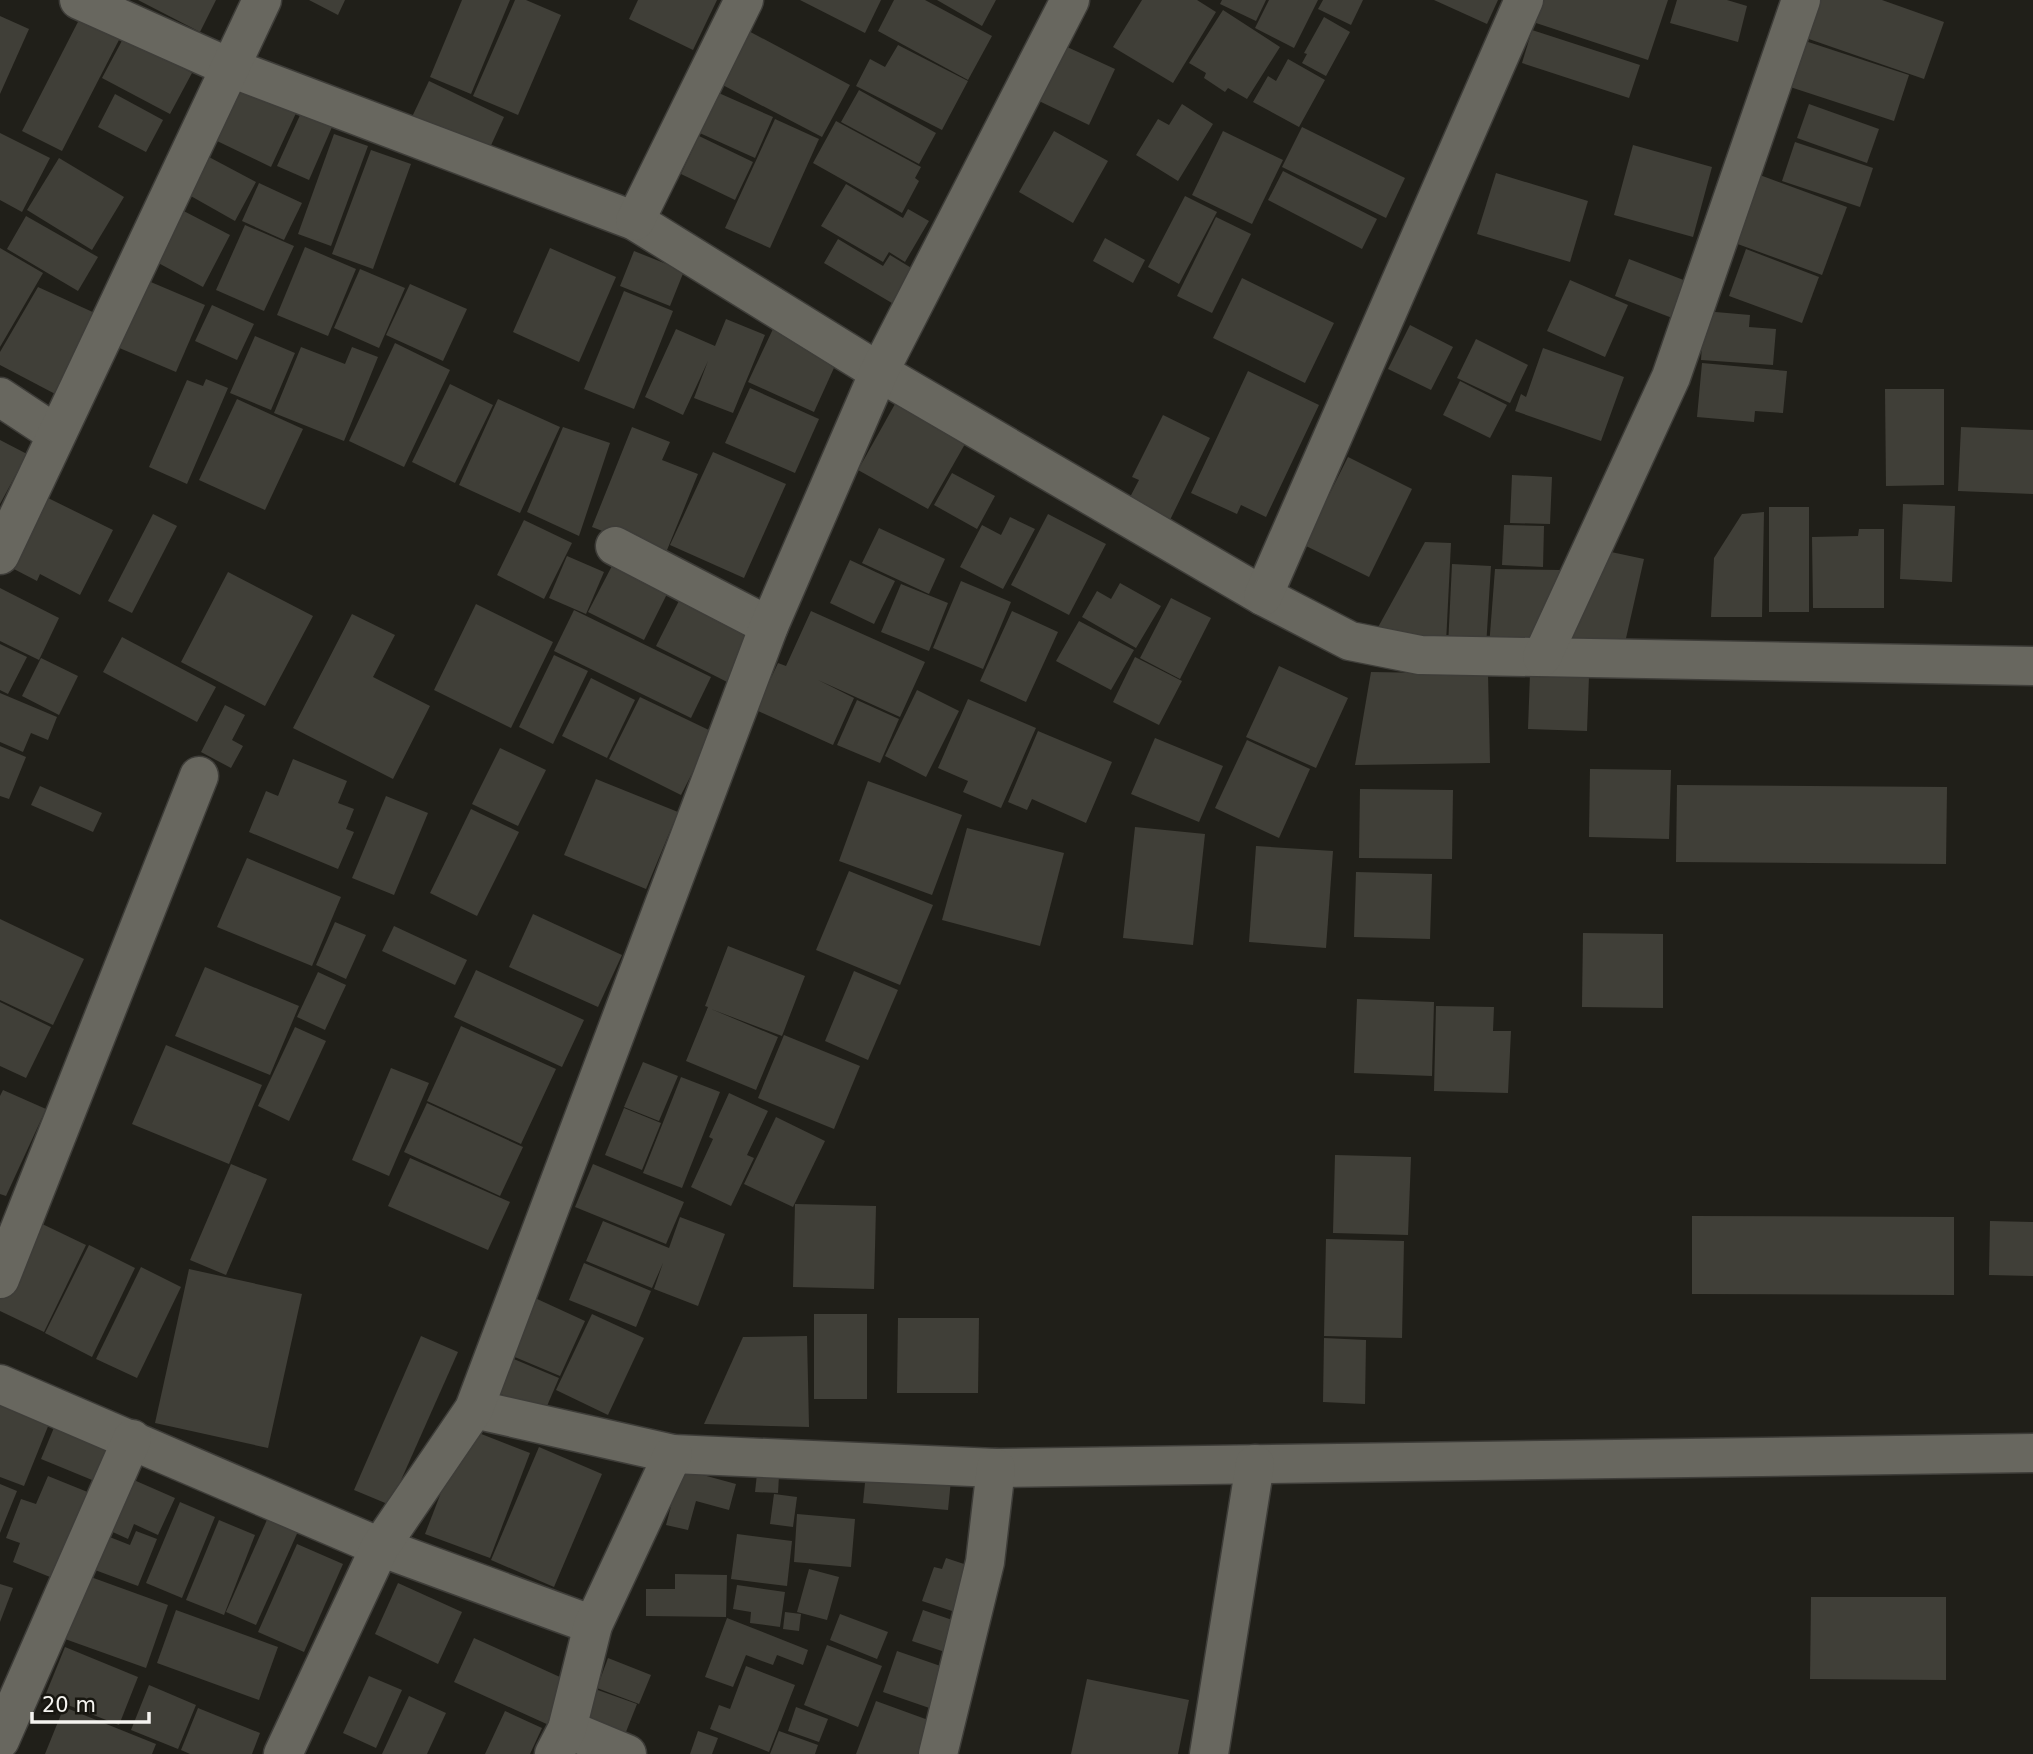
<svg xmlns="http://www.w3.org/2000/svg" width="2033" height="1754" viewBox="0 0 2033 1754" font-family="'DejaVu Sans',sans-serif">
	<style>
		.building { fill: #403f38 }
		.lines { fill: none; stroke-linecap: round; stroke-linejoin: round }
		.street-casing { stroke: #3e3d39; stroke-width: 41 }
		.street { stroke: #68675f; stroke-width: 38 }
	</style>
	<rect width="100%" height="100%" fill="#201f19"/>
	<g class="building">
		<path d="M138,0H216L200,32Z"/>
		<path d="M309,0H345L338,15Z"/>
		<path d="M462,0H510L471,94L430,77Z"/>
		<path d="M515,0H526L561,15L518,115L473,96Z"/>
		<path d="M638,0H717L693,50L629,19Z"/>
		<path d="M800,0H881L865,33Z"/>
		<path d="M894,0H925L992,36L968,80L878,31Z"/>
		<path d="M937,0H996L982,26Z"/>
		<path d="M1142,0H1197L1216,12L1173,83L1113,47Z"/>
		<path d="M1222,0H1266L1256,21L1220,4Z"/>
		<path d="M1269,0H1318L1294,48L1255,28Z"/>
		<path d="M1323,0H1363L1351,25L1318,9Z"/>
		<path d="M1434,0H1498L1487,24Z"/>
		<path d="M1540,0H1668L1648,60L1533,22Z"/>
		<path d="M1677,0H1727L1747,6L1738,42L1670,23Z"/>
		<path d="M1819,0H1882L1944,22L1924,79L1806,38Z"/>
		<path d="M1223,10L1280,47L1247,99L1228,88L1225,92L1204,78L1206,73L1189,63Z"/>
		<path d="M0,16L29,29L0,94Z"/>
		<path d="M81,16L121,36L62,151L22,131Z"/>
		<path d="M1324,17L1350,32L1326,76L1302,63L1307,54L1304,53Z"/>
		<path d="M743,28L850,85L822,137L715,81Z"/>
		<path d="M1532,30L1640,65L1629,98L1522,63Z"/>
		<path d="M124,37L192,73L170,114L102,78Z"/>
		<path d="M1796,38L1909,75L1894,121L1781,84Z"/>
		<path d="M898,45L968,81L942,130L856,86L870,59L885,67Z"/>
		<path d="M1065,46L1115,69L1089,125L1039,101Z"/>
		<path d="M1288,59L1325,80L1299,127L1253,102L1268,76L1276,81Z"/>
		<path d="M429,81L504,117L487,154L411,119Z"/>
		<path d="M241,84L297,111L271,167L215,140Z"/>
		<path d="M712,90L773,117L755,158L693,130Z"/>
		<path d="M859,90L936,133L919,164L841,122Z"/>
		<path d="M115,94L163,120L146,152L98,127Z"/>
		<path d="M1182,104L1213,124L1178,181L1136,155L1158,119L1169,125Z"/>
		<path d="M1809,104L1879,129L1867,163L1797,138Z"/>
		<path d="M301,113L332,127L309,180L277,166Z"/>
		<path d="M775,119L819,139L770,248L725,228Z"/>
		<path d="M836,121L921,167L915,178L919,181L902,213L813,163Z"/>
		<path d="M1302,127L1405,178L1386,218L1282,167Z"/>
		<path d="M1054,131L1108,161L1073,223L1019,192Z"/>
		<path d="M1223,131L1283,160L1252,224L1192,195Z"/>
		<path d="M0,133L50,158L22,212L0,200Z"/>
		<path d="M334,134L368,146L331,246L298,234Z"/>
		<path d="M699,136L753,162L735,200L681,174Z"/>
		<path d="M1795,142L1873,168L1860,207L1782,181Z"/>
		<path d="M1633,145L1712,167L1693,237L1614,215Z"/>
		<path d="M371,150L411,164L373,269L332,254Z"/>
		<path d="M209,157L256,182L235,221L189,195Z"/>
		<path d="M59,158L124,197L92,250L27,210Z"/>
		<path d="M1283,171L1377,219L1362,249L1268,200Z"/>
		<path d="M1749,171L1847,207L1822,275L1724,239Z"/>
		<path d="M1496,173L1588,201L1570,262L1477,234Z"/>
		<path d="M259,183L302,203L284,240L242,221Z"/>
		<path d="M846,184L903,218L908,209L929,221L905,262L889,252L883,262L821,226Z"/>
		<path d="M1185,196L1217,212L1179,284L1148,267Z"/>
		<path d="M176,207L230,235L203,287L149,258Z"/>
		<path d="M26,216L98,257L78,291L7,249Z"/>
		<path d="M1216,217L1251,234L1212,313L1177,296Z"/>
		<path d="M245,225L294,246L264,311L216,290Z"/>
		<path d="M1105,238L1145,260L1133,283L1093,261Z"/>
		<path d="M838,239L883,266L890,255L918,272L897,306L824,263Z"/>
		<path d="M305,247L356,269L328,336L277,315Z"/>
		<path d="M0,248L43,273L0,347Z"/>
		<path d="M550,248L616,277L579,362L513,332Z"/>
		<path d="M1746,249L1819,277L1802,323L1729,296Z"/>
		<path d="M634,251L684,271L670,306L620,286Z"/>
		<path d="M1629,259L1694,284L1680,321L1615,296Z"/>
		<path d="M360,269L405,288L379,348L334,328Z"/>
		<path d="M139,277L205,305L176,372L110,344Z"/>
		<path d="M1242,278L1334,323L1305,383L1213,338Z"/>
		<path d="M1570,280L1628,305L1605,357L1547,331Z"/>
		<path d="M410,284L467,309L443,361L386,335Z"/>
		<path d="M38,287L97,314L59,396L0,365V352Z"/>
		<path d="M624,291L673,311L634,409L584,389Z"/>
		<path d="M212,305L254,324L237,360L195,341Z"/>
		<path d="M1704,311L1750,315L1749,327L1776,329L1773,365L1701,360Z"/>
		<path d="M726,319L765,335L733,413L694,398L708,361L683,415L645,397L676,329L715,346Z"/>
		<path d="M1410,325L1453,347L1431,390L1388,369Z"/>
		<path d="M773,329L838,359L814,412L748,382Z"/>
		<path d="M255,336L295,353L271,410L230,393Z"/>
		<path d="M1476,339L1528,365L1510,403L1457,378Z"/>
		<path d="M395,343L450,370L404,467L349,441Z"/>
		<path d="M301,347L345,364L352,347L378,357L344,441L274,413Z"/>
		<path d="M1543,348L1624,377L1601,441L1515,411L1521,394L1526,397Z"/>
		<path d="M1702,363L1787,371L1783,413L1755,411L1754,422L1697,417Z"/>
		<path d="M1248,371L1319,405L1266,517L1241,505L1237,514L1191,493Z"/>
		<path d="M206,379L228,388L187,484L149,467L187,380L203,386Z"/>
		<path d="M1460,381L1507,405L1490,438L1443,415Z"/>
		<path d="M450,384L493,405L455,483L412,462Z"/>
		<path d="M750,388L819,419L795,473L725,443Z"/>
		<path d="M1885,389H1944V485L1886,486Z"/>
		<path d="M237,399L303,429L265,510L199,480Z"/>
		<path d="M498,399L560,427L520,513L459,485Z"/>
		<path d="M895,404L965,444L928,509L858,470Z"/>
		<path d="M1163,415L1210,438L1170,520L1129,499L1139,480L1132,477Z"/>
		<path d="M563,427L610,443L579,536L527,512Z"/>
		<path d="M632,427L670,442L662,460L698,474L665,555L592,527Z"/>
		<path d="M1961,427L2033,430V494L1958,491Z"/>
		<path d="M0,440L27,454L0,504Z"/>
		<path d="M713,452L786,484L744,578L670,545Z"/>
		<path d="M1348,457L1412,489L1369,577L1304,545Z"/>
		<path d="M952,473L995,496L977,529L934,505Z"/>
		<path d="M1512,475L1552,477L1550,524L1510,523Z"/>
		<path d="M46,497L113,530L80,595L40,574L37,581L10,567Z"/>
		<path d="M1903,504L1955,506L1952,582L1900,579Z"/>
		<rect x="1769" y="507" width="40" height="105"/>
		<path d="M1764,512L1762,617H1711L1714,558L1742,514Z"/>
		<path d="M153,514L177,526L132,613L108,601Z"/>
		<path d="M1048,514L1106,544L1069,615L1011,585Z"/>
		<path d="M1010,517L1035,529L1003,589L960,567L982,525L1001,535Z"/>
		<path d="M524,520L572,543L544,599L497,575Z"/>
		<path d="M1504,525L1544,526L1543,567L1502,565Z"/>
		<path d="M879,528L945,559L929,594L862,563Z"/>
		<path d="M1859,529H1884V608H1813L1812,537L1858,536Z"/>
		<path d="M1425,542L1451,543L1446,643L1371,640Z"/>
		<path d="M1597,549L1644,559L1624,647L1555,648Z"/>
		<path d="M567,556L604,572L586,614L549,598Z"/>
		<path d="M850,560L895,581L874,624L830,603Z"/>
		<path d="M614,562L669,590L644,640L588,612Z"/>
		<path d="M1452,564L1491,566L1486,647L1448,646Z"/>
		<path d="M1495,569L1560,570L1528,646L1489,647Z"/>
		<path d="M228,572L313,616L265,706L181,662Z"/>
		<path d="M961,581L1011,602L983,669L933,648Z"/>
		<path d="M1120,583L1161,606L1136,648L1082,617L1097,591L1111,599Z"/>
		<path d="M901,584L948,603L929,651L881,632Z"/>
		<path d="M0,588L59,618L39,660L0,641Z"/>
		<path d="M685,589L756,624L737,687L656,646Z"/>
		<path d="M1171,598L1211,618L1180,679L1140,658Z"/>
		<path d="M476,604L553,642L511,728L434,690Z"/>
		<path d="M574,610L711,677L691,718L554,651Z"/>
		<path d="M811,611L925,662L900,717L818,680L854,698L833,745L756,710L778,663L786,666Z"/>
		<path d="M1012,611L1058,632L1026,702L980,681Z"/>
		<path d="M352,614L395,635L373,677L430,706L393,779L293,728Z"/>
		<path d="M1079,621L1134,650L1111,690L1056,661Z"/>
		<path d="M122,637L216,687L197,722L103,672Z"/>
		<path d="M0,644L27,657L8,694L0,690Z"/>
		<path d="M554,655L588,671L553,744L519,727Z"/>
		<path d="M1135,657L1182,681L1159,725L1113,702Z"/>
		<path d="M41,658L78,676L59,715L22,696Z"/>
		<path d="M1279,666L1348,698L1316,768L1246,737Z"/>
		<path d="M1371,672L1488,674L1490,763L1355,765Z"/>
		<path d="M1530,674L1589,676L1587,731L1528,729Z"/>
		<path d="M591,678L635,700L607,758L562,736Z"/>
		<path d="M917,690L959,711L926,777L885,756Z"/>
		<path d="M0,693L57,717L48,740L31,733L23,752L0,742Z"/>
		<path d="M640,697L713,732L681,795L609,759Z"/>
		<path d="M968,699L1036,728L1001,808L963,792L968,781L938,768Z"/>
		<path d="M857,700L899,719L880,763L837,745Z"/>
		<path d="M225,705L245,715L232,740L243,746L231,768L201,752Z"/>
		<path d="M1038,731L1112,762L1086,823L1032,799L1027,810L1008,802Z"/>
		<path d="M1155,738L1223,766L1199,822L1131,794Z"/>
		<path d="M1247,740L1310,769L1279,838L1215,808Z"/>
		<path d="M0,746L26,757L9,799L0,796Z"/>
		<path d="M500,748L546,770L518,826L472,804Z"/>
		<path d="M293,759L347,781L338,803L354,809L346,829L354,832L338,869L249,832L266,791L278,796Z"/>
		<path d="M1590,769L1671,770L1669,839L1589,837Z"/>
		<path d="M596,779L678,812L646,889L564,855Z"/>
		<path d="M868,781L962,815L932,895L839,861Z"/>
		<path d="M1677,785L1947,787L1946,864L1676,862Z"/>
		<path d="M40,786L102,813L93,832L31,805Z"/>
		<path d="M1360,789L1453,790L1452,859L1359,858Z"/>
		<path d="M386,796L428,813L394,895L352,878Z"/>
		<path d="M471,809L519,832L477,916L430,893Z"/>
		<path d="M1135,827L1205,834L1193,945L1123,938Z"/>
		<path d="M967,828L1064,853L1040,946L942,920Z"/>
		<path d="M1256,846L1333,851L1326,948L1249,942Z"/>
		<path d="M247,858L341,897L312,966L217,927Z"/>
		<path d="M849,871L933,905L900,985L816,950Z"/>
		<path d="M1356,872L1432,874L1430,939L1354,937Z"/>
		<path d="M533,914L622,955L598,1007L509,967Z"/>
		<path d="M0,919L84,959L53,1025L0,1000Z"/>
		<path d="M335,922L366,935L346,979L316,965Z"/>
		<path d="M394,926L467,960L455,985L382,951Z"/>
		<path d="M1583,933L1663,934V1008L1582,1007Z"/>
		<path d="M728,946L805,976L782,1036L711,1009L778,1037L756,1090L686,1061L708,1007L705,1006Z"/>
		<path d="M205,967L299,1006L270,1075L175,1036Z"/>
		<path d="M476,970L584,1020L562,1067L454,1017Z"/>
		<path d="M854,971L898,990L868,1060L825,1041Z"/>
		<path d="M318,972L346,985L325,1030L297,1017Z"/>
		<path d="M1357,999L1434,1002L1432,1076L1354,1073Z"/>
		<path d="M0,1002L51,1027L26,1078L0,1066Z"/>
		<path d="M1436,1006L1494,1007L1493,1031H1511L1508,1093L1434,1091Z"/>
		<path d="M461,1026L556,1069L521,1144L427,1101Z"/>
		<path d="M295,1027L326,1041L289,1121L258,1106Z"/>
		<path d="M784,1035L860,1066L834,1129L758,1098Z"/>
		<path d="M166,1045L262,1085L229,1164L132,1124Z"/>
		<path d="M643,1062L678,1076L659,1121L624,1107Z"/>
		<path d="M391,1068L429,1083L389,1176L352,1160Z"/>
		<path d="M681,1077L720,1092L682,1188L643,1173Z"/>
		<path d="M3,1090L46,1109L6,1196L0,1194V1096Z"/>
		<path d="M729,1093L768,1111L747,1155L754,1158L731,1206L691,1187L713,1139L709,1137Z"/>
		<path d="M427,1103L523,1147L500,1196L404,1152Z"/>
		<path d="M624,1108L661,1123L642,1170L605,1155Z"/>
		<path d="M776,1117L825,1141L793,1207L744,1184Z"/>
		<path d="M1335,1155L1411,1157L1408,1235L1333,1233Z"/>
		<path d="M410,1158L510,1202L488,1250L388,1206Z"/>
		<path d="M231,1164L267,1179L226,1275L190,1260Z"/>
		<path d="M593,1164L684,1202L666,1244L575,1207Z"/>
		<path d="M795,1204L876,1206L874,1289L793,1287Z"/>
		<path d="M1692,1216L1954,1217V1295L1692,1294Z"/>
		<path d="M680,1217L725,1234L698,1306L654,1289L663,1263L652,1288L586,1261L603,1221L669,1248Z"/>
		<path d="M36,1221L86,1245L44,1332L0,1311V1295Z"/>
		<path d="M1990,1221L2033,1222V1276L1989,1275Z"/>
		<path d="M1326,1239L1404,1241L1402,1338L1324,1336Z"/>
		<path d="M89,1245L135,1268L92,1357L45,1333Z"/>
		<path d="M584,1263L651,1291L636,1327L569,1300Z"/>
		<path d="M141,1267L181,1287L137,1378L96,1359Z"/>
		<path d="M189,1269L302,1294L268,1448L155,1423Z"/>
		<path d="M535,1298L585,1321L560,1376L510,1355Z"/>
		<path d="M592,1314L644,1338L608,1415L556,1390Z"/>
		<rect x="814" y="1314" width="53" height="85"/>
		<path d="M898,1318H979L978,1393H897Z"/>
		<path d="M421,1336L458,1352L390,1505L354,1490Z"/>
		<path d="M807,1336L809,1427L704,1424L743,1337Z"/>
		<path d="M1324,1338L1366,1340L1365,1404L1323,1402Z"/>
		<path d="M509,1357L559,1378L544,1413L494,1391Z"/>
		<path d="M0,1388L55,1409L24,1486L0,1477Z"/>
		<path d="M58,1418L114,1441L97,1482L41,1459Z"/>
		<path d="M466,1428L530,1453L490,1558L425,1534Z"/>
		<path d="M539,1447L602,1474L554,1587L491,1560Z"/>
		<path d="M681,1469L736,1484L729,1510L696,1501L688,1530L666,1525Z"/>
		<path d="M866,1473L951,1480L948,1510L863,1503Z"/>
		<path d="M757,1474L779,1476L778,1493L755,1492Z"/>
		<path d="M48,1476L90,1493L55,1579L13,1562L20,1543L6,1538L21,1499L36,1504Z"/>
		<path d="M127,1477L175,1498L158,1535L134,1524L128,1539L104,1528Z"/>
		<path d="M0,1484L17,1491L0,1533Z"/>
		<path d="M774,1494L797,1497L793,1527L770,1524Z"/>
		<path d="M180,1502L215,1517L182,1598L146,1583Z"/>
		<path d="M270,1513L300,1527L256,1625L226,1612Z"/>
		<path d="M797,1514L855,1519L851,1567L794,1562Z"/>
		<path d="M219,1520L255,1535L224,1615L186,1600Z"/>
		<path d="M136,1531L157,1539L138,1586L95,1570L107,1536L130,1545Z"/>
		<path d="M737,1534L792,1541L787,1586L731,1579Z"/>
		<path d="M297,1544L343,1564L304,1652L258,1632Z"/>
		<path d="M946,1558L973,1567L967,1616L922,1601L934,1567L942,1569Z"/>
		<path d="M809,1569L839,1577L827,1620L797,1612Z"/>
		<path d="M675,1574L727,1575L726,1617L646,1616V1589H675Z"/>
		<path d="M88,1576L168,1605L146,1668L65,1639Z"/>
		<path d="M398,1583L462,1612L438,1664L375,1634Z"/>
		<path d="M0,1584L13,1588L0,1622Z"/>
		<path d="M737,1585L785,1592L780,1627L750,1623L751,1612L733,1609Z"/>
		<path d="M1811,1597H1946V1680L1810,1679Z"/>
		<path d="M176,1610L278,1647L259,1700L157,1663Z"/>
		<path d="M923,1610L967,1625L957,1656L912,1641Z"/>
		<path d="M785,1612L801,1614L799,1631L783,1629Z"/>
		<path d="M840,1614L888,1632L877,1659L830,1640Z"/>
		<path d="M727,1618L808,1650L803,1665L777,1655L773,1665L746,1655L733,1687L705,1677Z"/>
		<path d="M474,1638L571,1682L551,1726L454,1682Z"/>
		<path d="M827,1645L882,1666L858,1727L804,1705Z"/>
		<path d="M65,1647L138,1677L119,1725L45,1696Z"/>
		<path d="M897,1651L955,1671L941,1712L883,1692Z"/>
		<path d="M608,1658L651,1675L639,1704L597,1688Z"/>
		<path d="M746,1666L795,1685L769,1752L710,1729L719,1705L730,1709Z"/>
		<path d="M369,1676L402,1690L376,1748L343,1733Z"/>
		<path d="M1087,1679L1189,1700L1178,1754H1071Z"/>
		<path d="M149,1685L196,1705L178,1749L131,1730Z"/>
		<path d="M595,1689L637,1704L620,1747L578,1731Z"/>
		<path d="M409,1696L446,1713L427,1754H382Z"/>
		<path d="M876,1701L942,1725L931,1754H856Z"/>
		<path d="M64,1707L156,1744L152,1754H45Z"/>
		<path d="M796,1707L828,1719L819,1742L788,1731Z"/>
		<path d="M198,1708L260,1733L252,1754H190L181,1750Z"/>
		<path d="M505,1711L542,1728L530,1754H485Z"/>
		<path d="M698,1731L718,1738L712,1754H690Z"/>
		<path d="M779,1731L818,1745L815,1754H770Z"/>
	</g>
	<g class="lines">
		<g class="street-casing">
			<g id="street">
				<path d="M79,0L231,68L635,221L879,372L1263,596L1350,641L1420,655L2033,666"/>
				<path d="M635,221L744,0"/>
				<path d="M0,397L56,434"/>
				<path d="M615,546L769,626"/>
				<path d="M0,555L262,0"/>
				<path d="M1263,596L1524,0"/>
				<path d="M1542,657L1671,377L1801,0"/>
				<path d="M0,1279L199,776"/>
				<path d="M0,1384L380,1547L593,1625"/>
				<path d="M474,1409L673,1454L996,1468L2033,1453"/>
				<path d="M567,1729L627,1754"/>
				<path d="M0,1740L132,1439"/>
				<path d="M283,1754L380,1547L474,1409L769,626L879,372L1070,0"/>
				<path d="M554,1754L567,1729L593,1625L673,1454"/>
				<path d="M938,1754L985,1562L996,1468"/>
				<path d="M1209,1754L1255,1464"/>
			</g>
		</g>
		<use href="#street" class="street"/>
	</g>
	<path d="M32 1712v10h117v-10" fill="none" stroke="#f5f4f0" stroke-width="3.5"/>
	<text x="42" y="1712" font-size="21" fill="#f5f4f0" stroke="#171610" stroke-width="5" paint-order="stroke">20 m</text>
</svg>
